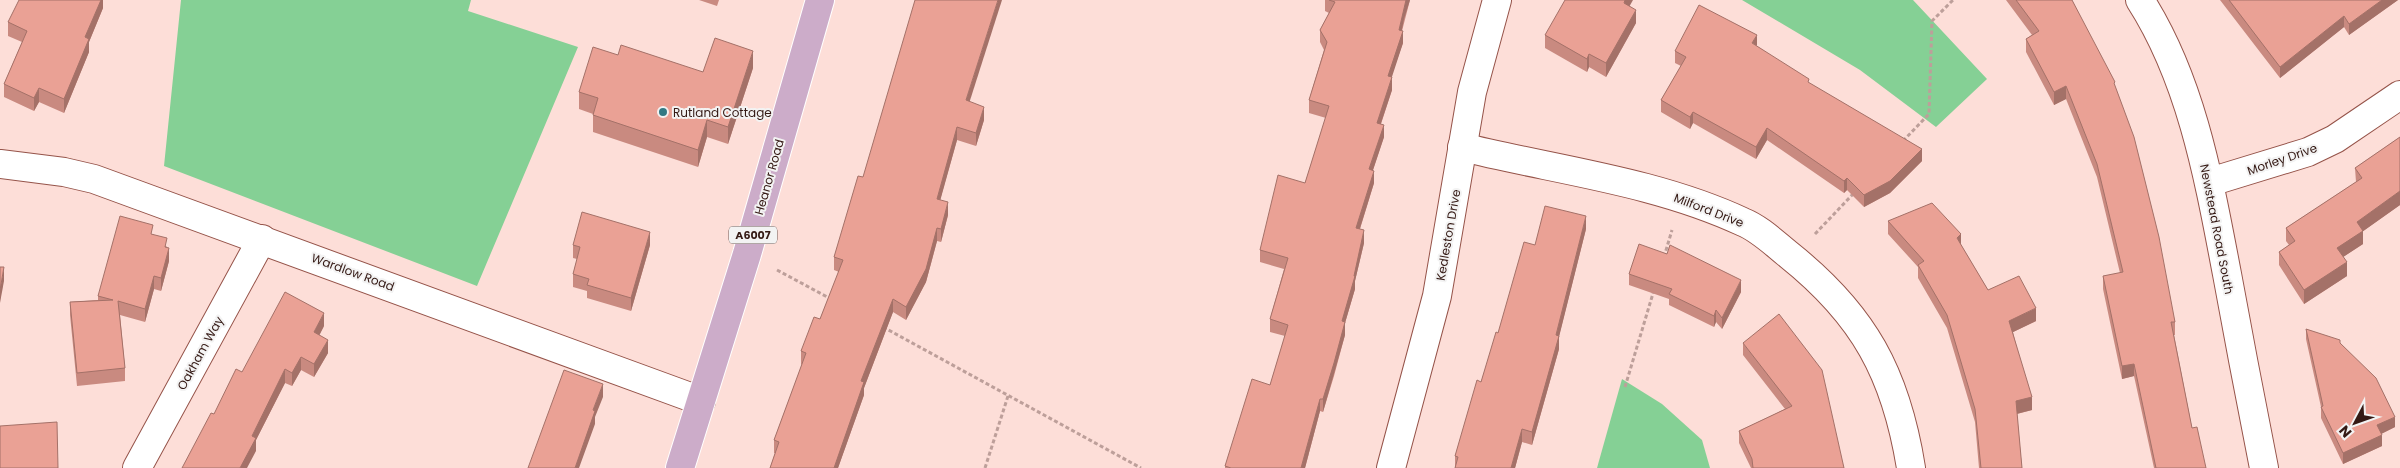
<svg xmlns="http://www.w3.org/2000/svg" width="2400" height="468" viewBox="0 0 2400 468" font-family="Poppins,sans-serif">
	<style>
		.green { fill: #85d095 }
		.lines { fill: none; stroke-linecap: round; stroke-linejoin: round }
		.minor-casing { stroke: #955349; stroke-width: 30 }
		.major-casing { stroke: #fff; stroke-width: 30 }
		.path { stroke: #bd9f9a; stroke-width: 3; stroke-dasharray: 4 2.5; stroke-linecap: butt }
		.minor { stroke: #fff; stroke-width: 28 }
		.major { stroke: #ccacc9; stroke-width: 28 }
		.wall { fill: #c98a80 }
		.shaded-wall { fill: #a47168 }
		.building { fill: #eaa195; stroke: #a47168 }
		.poi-dot { fill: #327984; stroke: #f3f3f3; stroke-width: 2 }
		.labels { text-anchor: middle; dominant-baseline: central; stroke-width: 4; stroke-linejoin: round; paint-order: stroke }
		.shield { fill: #f3f3f3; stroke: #6d5a57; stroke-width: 1 }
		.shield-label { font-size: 11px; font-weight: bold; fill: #341914 }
		.poi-label { font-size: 12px; fill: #341914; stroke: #f3f3f3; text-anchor: start }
		.street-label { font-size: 12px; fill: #341914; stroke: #f3f3f3 }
	</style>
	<rect width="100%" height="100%" fill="#fdded8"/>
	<g class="green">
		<path d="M181,0H471L468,11L578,47L477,286L164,166Z"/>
		<path d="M1742,0H1913L1987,79L1936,127L1860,70Z"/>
		<path d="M1622,379L1662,404L1702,440L1710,468H1597Z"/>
	</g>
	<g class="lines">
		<g class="minor-casing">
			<g id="minor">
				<path d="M2140,0C2192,81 2209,180 2227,274C2239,339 2251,403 2264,468"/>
				<path d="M1462,147C1555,170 1655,181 1743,222C1760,229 1774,243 1789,255C1864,315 1896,374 1911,468"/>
				<path d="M0,164L64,172L94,179L701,401"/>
				<path d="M2210,182L2308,152L2335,139L2400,95"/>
				<path d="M137,468L262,239"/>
				<path d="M1391,468L1437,296L1472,92L1497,0"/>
			</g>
		</g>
		<g class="major-casing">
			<path id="major" d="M680,468L747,254L820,0"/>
		</g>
		<g class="path">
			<path d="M1903,141L1929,114L1932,21L1953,0"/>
			<path d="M1815,234L1854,193"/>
			<path d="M1664,257L1672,230"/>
			<path d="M777,270L831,299"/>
			<path d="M883,327L1141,468"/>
			<path d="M1625,387L1654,290"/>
			<path d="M985,468L1008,396"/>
		</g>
		<use href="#minor" class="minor"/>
		<use href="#major" class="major"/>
	</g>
	<g class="wall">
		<path d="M103,0V8L89,42V52L64,113L39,102L34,111L4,97V84L22,42L8,36V22Z"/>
		<path d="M699,0H719L717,6Z"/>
		<path d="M1325,0H1410L1402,31L1403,43L1391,77L1392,90L1381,124L1384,137L1373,170L1374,183L1360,229L1364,243L1355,281V289L1345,323V335L1334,376L1323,412L1320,411L1305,468H1225V466L1270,385L1285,336L1270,332V319L1284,269L1260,262V250L1305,183L1326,118L1309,113V100L1324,50L1320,42V30L1329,13L1325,11Z"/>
		<path d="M2006,0H2072L2115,87L2175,322V335H2174L2192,428L2204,468H2154L2134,376L2122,379L2103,289V276L2120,273L2097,177L2066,99L2054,105L2026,52V39L2032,35Z"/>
		<path d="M2220,0H2398L2349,35L2344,27L2280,78Z"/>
		<path d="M1630,6L1636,23L1606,77L1589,67L1587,72L1545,48V35Z"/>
		<path d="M1757,46L1809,83L1922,161L1890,193L1864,207L1847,190L1844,193L1767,140L1756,159L1693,123L1690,129L1661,112V100L1681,66L1675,63V51Z"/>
		<path d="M618,55L703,72L753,68L728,144L707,137L698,167L593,132V114L579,109V92Z"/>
		<path d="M970,102L984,120L976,146L957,140L940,200L948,215L941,242L937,241L926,282L906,320L893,312L864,388V395L838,468H770L775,453H774V440L802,365L801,364V351L820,319L839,272L834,270V257L863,177Z"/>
		<path d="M2400,137V205L2363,231V244L2343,257L2347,276L2304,304L2279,265V252L2289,245L2286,241V228L2356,182L2355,168Z"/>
		<path d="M1888,221L1961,245L1988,290L2036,321L2013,332L2032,410L2017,414L2022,468H1979L1975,422L1947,328L1918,278V267L1888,234Z"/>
		<path d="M1586,229L1559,336V349L1532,445L1522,442L1515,468H1455V456L1498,333L1535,245Z"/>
		<path d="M153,234L167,247L169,261L161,291L154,289L145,322L120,315L125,368V381L77,386L70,315V302L98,300V296Z"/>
		<path d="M573,245H650L631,311L587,298V291L573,287V274L577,259L573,258Z"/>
		<path d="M1629,274L1741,292L1722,329L1716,322L1714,327L1669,305V299L1629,285Z"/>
		<path d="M324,326L319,335L328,353L314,377L301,370L292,386L285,383L256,440V451L214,414L242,372Z"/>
		<path d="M2306,329L2340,343L2395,427L2381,434L2382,446L2343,464L2321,418V407L2306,339Z"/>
		<path d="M1743,343L1844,468H1751L1739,443V431L1785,409L1743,355Z"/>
	</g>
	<g class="shaded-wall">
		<path d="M101,0H103V8L89,42V52L64,113V99L85,37Z"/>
		<path d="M998,0H1002L966,113V100Z"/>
		<path d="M1406,0H1410L1404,19L1400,39L1403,31V43L1388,89V76Z"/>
		<path d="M1625,0H1633L1624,16V3Z"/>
		<path d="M2382,0H2398L2349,35V24Z"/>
		<path d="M1636,10V23L1606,77V63Z"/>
		<path d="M2344,16V27L2280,78V67Z"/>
		<path d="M1757,35V46L1752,43Z"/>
		<path d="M753,51V68L728,144V127Z"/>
		<path d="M1589,54V67L1587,72V59Z"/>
		<path d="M1392,77V90L1377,135V123Z"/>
		<path d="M2066,86V99L2054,105V92Z"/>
		<path d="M39,88V102L34,111V98Z"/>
		<path d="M984,107V120L976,146V133Z"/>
		<path d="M1693,112V123L1690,129V117Z"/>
		<path d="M707,120V137L698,167V150Z"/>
		<path d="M1384,125V137L1369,182V169Z"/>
		<path d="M957,127V140L937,212V199Z"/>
		<path d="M1767,128V140L1756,159V147Z"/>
		<path d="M1922,149V161L1890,193L1864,207V195Z"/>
		<path d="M1374,171V183L1356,241V228Z"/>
		<path d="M1847,178V190L1844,193V181Z"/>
		<path d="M2400,191V205L2362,232L2363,231V244L2337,261V248L2357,222Z"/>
		<path d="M948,202V215L941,242V229Z"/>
		<path d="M1586,216V229L1559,337V336V349L1532,445V432Z"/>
		<path d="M937,228V241L926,282L906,320V307Z"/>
		<path d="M1364,230V243L1355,281V289L1345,323V335L1323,412V399Z"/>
		<path d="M650,232V245L631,311V298Z"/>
		<path d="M1961,234V247L1957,238Z"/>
		<path d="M169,248V261L161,291V278Z"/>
		<path d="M2347,262V276L2304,304V290Z"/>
		<path d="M4,267V281L0,303V290Z"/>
		<path d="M154,276V289L145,322V309Z"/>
		<path d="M1741,280V292L1722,329V318Z"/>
		<path d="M893,299V312L864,388V395L838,468H834L861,381Z"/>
		<path d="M2036,308V321L2009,334V321Z"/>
		<path d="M1716,310V322L1714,327V316Z"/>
		<path d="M324,313V326L314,346V332Z"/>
		<path d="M328,340V353L314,377V364Z"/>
		<path d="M301,357V370L292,386V373Z"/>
		<path d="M2134,364V376L2122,379V366Z"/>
		<path d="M285,369V383L256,440V451L247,468H240L252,436Z"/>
		<path d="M603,384V397L595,417V424L579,468H575L593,410Z"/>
		<path d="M2032,397V410L2016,414V401Z"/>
		<path d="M1320,399V411L1305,468H1301Z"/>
		<path d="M2395,417V427L2377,436V425Z"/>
		<path d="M1522,429V442L1515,468H1511Z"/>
		<path d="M2382,435V446L2343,464V453Z"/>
	</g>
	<g class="building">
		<path d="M19,0H101L85,37L89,39L64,99L39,88L34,98L4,84L27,31L8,22Z"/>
		<path d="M915,0H998L966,100L984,107L976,133L957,127L937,199L948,202L941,229L937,228L926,269L906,307L893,299L861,381L864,382L834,468H770L779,442L774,440L806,353L801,351L814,317L820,319L843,260L834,257L858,176L863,177Z"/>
		<path d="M1329,0H1406L1399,30L1403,31L1388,76L1392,77L1377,123L1384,125L1369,169L1374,171L1356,228L1364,230L1354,276H1355L1342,321L1345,322L1334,363L1323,399H1320L1301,468H1231L1225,466L1252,379L1270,385L1288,325L1270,319L1288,258L1260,250L1278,175L1305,183L1329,106L1309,100L1327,42L1320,30L1335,2Z"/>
		<path d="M1565,0H1625L1624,3L1636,10L1606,63L1589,54L1587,59L1545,35Z"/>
		<path d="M2016,0H2072L2115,82L2114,83L2134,137L2159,237L2175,322H2171L2192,428L2197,427L2206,468H2156L2134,364L2122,366L2103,276L2123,272L2097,164L2066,86L2054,92L2026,39L2039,31Z"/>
		<path d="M2229,0H2382L2349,24L2344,16L2280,67Z"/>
		<path d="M1699,5L1757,35L1752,43L1809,79L1808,82L1922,149L1890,181L1864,195L1847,178L1844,181L1767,128L1756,147L1693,112L1690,117L1661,100L1686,57L1675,51Z"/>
		<path d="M715,38L753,51L728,127L707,120L698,150L593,115L598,98L579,92L593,47L618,55L621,45L703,72Z"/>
		<path d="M2400,137V191L2357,222L2363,231L2337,248L2347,262L2304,290L2279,252L2295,241L2286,228L2362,178L2355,168Z"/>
		<path d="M1932,203L1961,234L1957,238L1988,290L2019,276L2036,308L2009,321L2032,397L2016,401L2022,468H1981L1975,409L1947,315L1918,265L1924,261L1888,221Z"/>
		<path d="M1545,206L1586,216L1556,335L1559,336L1532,432L1522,429L1511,468H1455L1458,457L1455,456L1477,380L1481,382L1496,332L1498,333L1524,242L1535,245Z"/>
		<path d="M582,212L650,232L631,298L587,285L589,279L573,274L580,247L573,245Z"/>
		<path d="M120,216L153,225L151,234L167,238L165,247L169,248L161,278L154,276L145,309L118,301L125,368L77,373L70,302L113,300L98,296Z"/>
		<path d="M1639,244L1667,254L1670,245L1741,280L1722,318L1716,310L1714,316L1669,294L1672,289L1629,274Z"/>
		<path d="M0,267H4L0,290Z"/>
		<path d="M285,292L324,313L314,332L328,340L314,364L301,357L292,373L285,369L252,436L256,438L240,468H182L211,413L214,414L236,369L242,372Z"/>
		<path d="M1779,314L1822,370L1844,468H1753L1752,459L1739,431L1792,406L1743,343Z"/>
		<path d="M2306,329L2340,340V343L2376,378L2395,417L2377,425L2382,435L2343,453L2321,407L2323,406Z"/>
		<path d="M564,370L603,384L593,410L595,411L575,468H528Z"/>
		<path d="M57,422L58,468H0V426Z"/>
	</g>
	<circle class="poi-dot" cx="663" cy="112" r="5"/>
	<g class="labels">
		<rect class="shield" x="729" y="226.5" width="48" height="17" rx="4"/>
		<g class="shield-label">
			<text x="753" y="235">A6007</text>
		</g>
		<g class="poi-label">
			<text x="673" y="112">Rutland Cottage</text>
		</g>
		<g class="street-label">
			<text transform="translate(2282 159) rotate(-19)">Morley Drive</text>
			<text transform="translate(769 177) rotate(-74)">Heanor Road</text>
			<text transform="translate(1709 210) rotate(21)">Milford Drive</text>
			<text transform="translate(2217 229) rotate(79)">Newstead Road South</text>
			<text transform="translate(1448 235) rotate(-80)">Kedleston Drive</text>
			<text transform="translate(353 272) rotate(20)">Wardlow Road</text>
			<text transform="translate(200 353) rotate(-61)">Oakham Way</text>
		</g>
	</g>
	<g transform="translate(2355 423) rotate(229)" stroke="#f3f3f3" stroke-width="4" paint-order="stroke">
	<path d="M0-4L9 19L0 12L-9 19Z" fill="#341914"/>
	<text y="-8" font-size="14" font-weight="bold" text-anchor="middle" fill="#341914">N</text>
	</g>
</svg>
